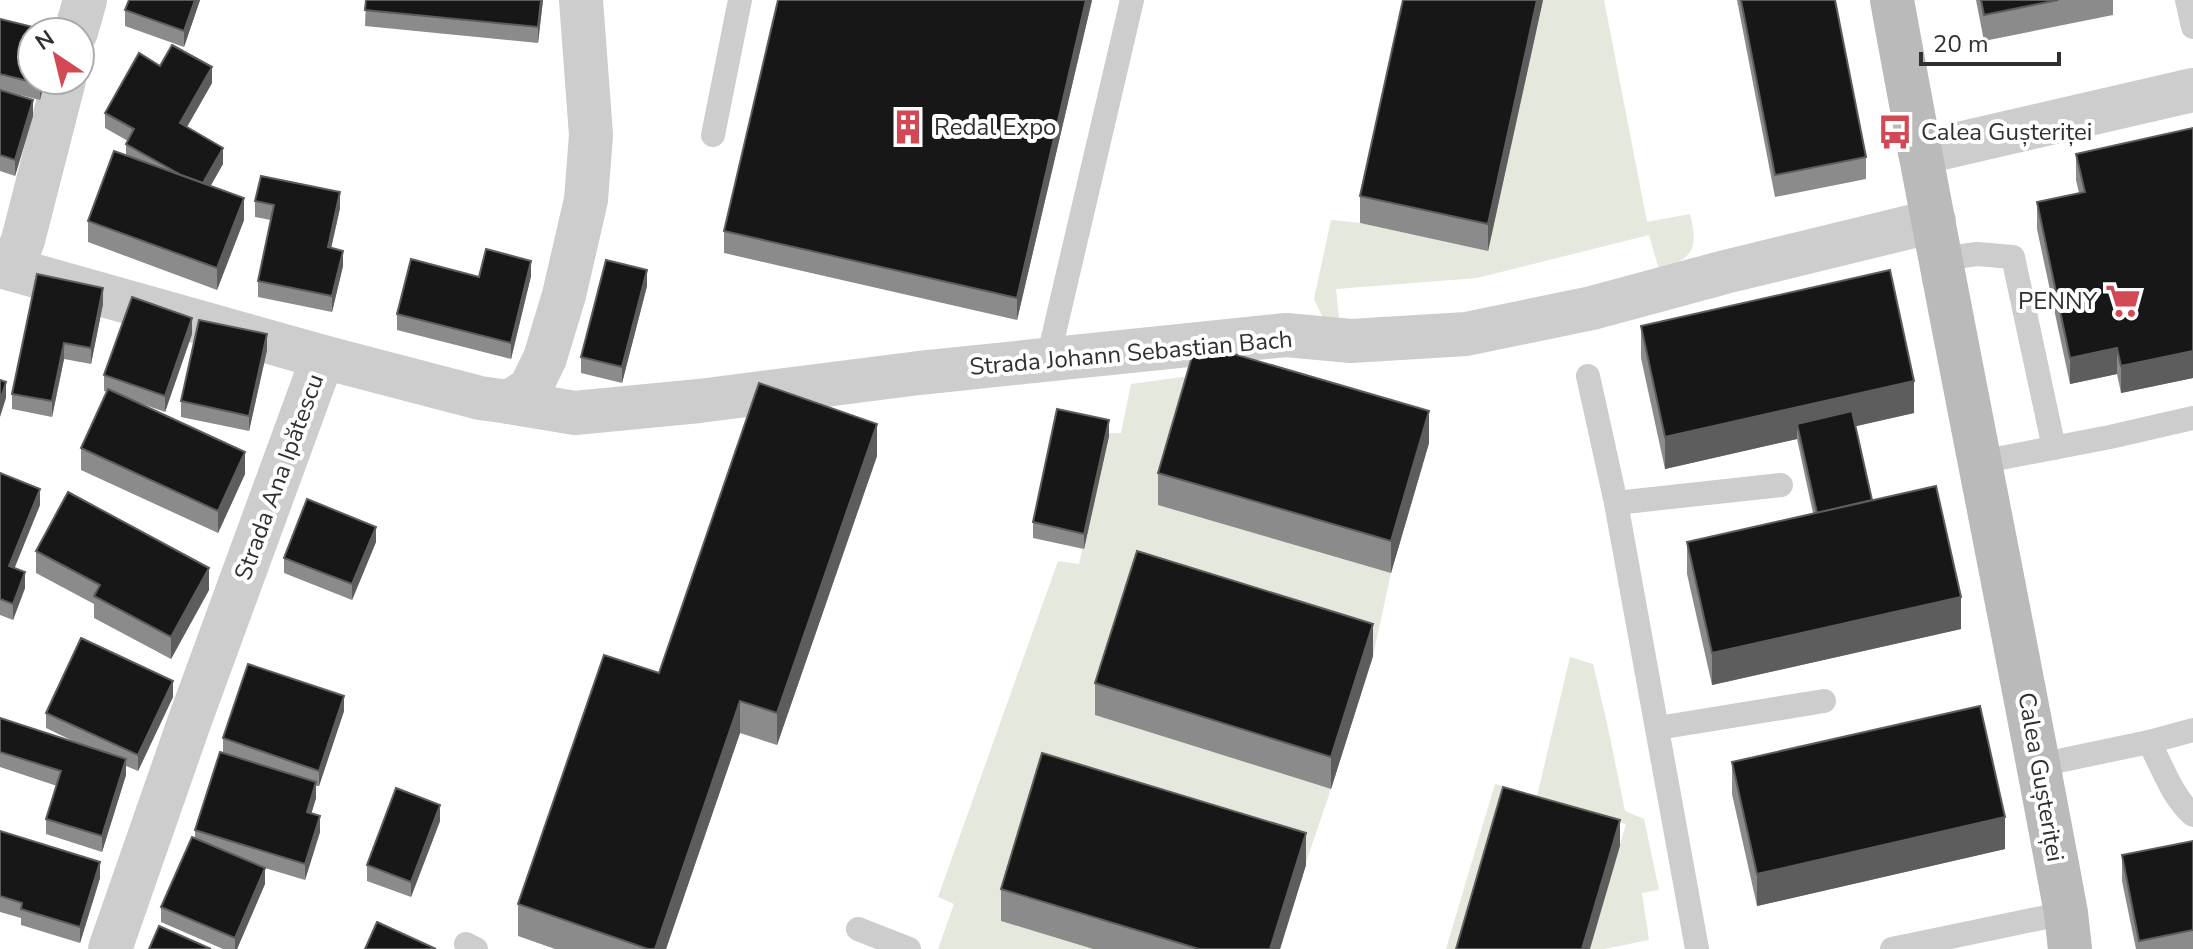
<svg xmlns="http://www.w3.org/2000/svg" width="2193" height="949" viewBox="0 0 2193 949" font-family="'Nunito Sans',sans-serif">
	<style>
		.green { fill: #e4e8dd }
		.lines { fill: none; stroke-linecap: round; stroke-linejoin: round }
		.service { stroke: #cdcdcd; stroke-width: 24 }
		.minor { stroke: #cdcdcd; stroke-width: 44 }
		.secondary { stroke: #bababa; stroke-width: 44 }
		.wall { fill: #8b8b8b }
		.shaded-wall { fill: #5d5d5d }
		.building { fill: #171717; stroke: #5d5d5d; stroke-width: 2 }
		.labels { text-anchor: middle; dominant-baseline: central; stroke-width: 8; stroke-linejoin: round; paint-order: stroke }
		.poi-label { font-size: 24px; fill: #303030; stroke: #fff; text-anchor: start }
		.street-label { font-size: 24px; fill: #303030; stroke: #fff }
	</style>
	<rect width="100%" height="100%" fill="#fff"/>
	<g class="green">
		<path d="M1543,0H1604L1647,222L1690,214C1699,250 1693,258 1659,270L1649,235L1477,278L1336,289L1340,329L1323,318L1314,299L1331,220L1360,223L1488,250Z"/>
		<path d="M1197,375L1391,573L1373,656L1138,584L1096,715L1331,789L1305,865L1001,921L1093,949H938L954,904L938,897L1058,561L1079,564L1109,433H1121L1131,384Z"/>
		<path d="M1570,657L1593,664L1607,723L1625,811L1644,819L1659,890L1642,893L1649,940L1604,949H1590L1626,824L1537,796Z"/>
		<path d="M1495,784L1511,789L1464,949H1446Z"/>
	</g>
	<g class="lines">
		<g class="service">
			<path d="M2187,0L2193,27"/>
			<path d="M713,135L740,0"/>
			<path d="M1941,259L1977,254L2013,257L2054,448"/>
			<path d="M1048,359L1132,0"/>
			<path d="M1588,376L1616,503L1697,949"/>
			<path d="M1980,462L2110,437L2193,418"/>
			<path d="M1616,503L1781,485"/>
			<path d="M1658,728L1824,701"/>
			<path d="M2149,742C2162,766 2172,797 2193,815"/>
			<path d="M2039,765L2149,742L2193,730"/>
			<path d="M858,929L909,949"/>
			<path d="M466,944L476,949"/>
			<path d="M1892,949L2066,913"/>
		</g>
		<g class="minor">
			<path d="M76,32L85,0"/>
			<path d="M1920,153L2193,90"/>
			<path d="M0,266L323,357"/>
			<path d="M12,269L23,240L64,80"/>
			<path d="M509,402L575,413L699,401L919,373L1286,335L1351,341L1466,334L1592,308L1725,272L1934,221"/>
			<path d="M110,949L190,720L323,357L480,398L509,402L530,389L545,358L564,295L586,200L591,135L581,0"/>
		</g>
		<path class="secondary" d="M1892,0C1947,305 2010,608 2066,913L2070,949"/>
	</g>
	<g class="wall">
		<path d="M129,0H200L184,47L125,26V10Z"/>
		<path d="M366,0H543L538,43L365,26Z"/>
		<path d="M1092,0L1017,320L724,253V231Z"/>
		<path d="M1543,0L1488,251L1360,223V196Z"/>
		<path d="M1737,0H1835L1866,157V179L1775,197Z"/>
		<path d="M1976,0H2113V15L1984,41Z"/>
		<path d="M0,19L32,80H45L40,100L0,90Z"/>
		<path d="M160,66L212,83L187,127L223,164L210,186L244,220L217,290L88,242V221L126,155V144L128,141L105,128V113Z"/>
		<path d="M0,90L33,116L15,176L0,171Z"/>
		<path d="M2193,128V378L2121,393L2117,374L2070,384L2037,229V202L2079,193L2076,180V154Z"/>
		<path d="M255,201L340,208L331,248L343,266L332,312L258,297V281L271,220L255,217Z"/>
		<path d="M531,276L511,359L397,330V314Z"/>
		<path d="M647,286L622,383L581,373V357Z"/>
		<path d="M103,304L91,364L64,359L52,417L12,409V394Z"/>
		<path d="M1641,326L1914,413L1855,426L1872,500L1961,629L1712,685L1687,574V542L1813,513L1797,439L1665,469L1641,358Z"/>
		<path d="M192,334L165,412L134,401L245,474L218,533L81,470V448L107,392L104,391V375Z"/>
		<path d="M267,350L249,431L181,417V401Z"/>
		<path d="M1109,436L1084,549L1033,538V522Z"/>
		<path d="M1429,443L1391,573L1158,505V473Z"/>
		<path d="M877,456L777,745L740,733L666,949H555L518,936V904L659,673Z"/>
		<path d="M0,473L40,505L14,568L25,588L13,620L0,615Z"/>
		<path d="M376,542L352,600L284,573V558Z"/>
		<path d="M36,551L209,590L171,659L94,618V604L36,573Z"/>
		<path d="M1373,656L1331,789L1095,715V683Z"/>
		<path d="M173,697L138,771L126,766V775L102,852L46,834V819L57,786L0,767V718L77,743L46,728V713Z"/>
		<path d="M344,711L319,786H316V798L311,814L320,832L305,880L265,868V884L237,949H223L161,922V907L195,838V830L223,753V738Z"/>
		<path d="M1732,762L2005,849L1757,906L1732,794Z"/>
		<path d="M440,821L411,897L367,881V865Z"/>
		<path d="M0,831L100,878L80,943L21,925V918L0,912Z"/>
		<path d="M2193,841V949H2136L2122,881V855Z"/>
		<path d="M1306,865L1280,949H1093L1001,921V889Z"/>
	</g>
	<g class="shaded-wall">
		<path d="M195,0H200L184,47V31Z"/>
		<path d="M541,0H543L538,43V27Z"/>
		<path d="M1086,0H1092L1017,320V298Z"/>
		<path d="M1537,0H1543L1488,251V224Z"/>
		<path d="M212,67V83L180,139V123Z"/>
		<path d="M41,80H45L40,100V84Z"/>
		<path d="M33,100V116L15,176V160Z"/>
		<path d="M223,148V164L201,203V187Z"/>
		<path d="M340,192V208L328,262V247Z"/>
		<path d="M244,198V220L217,290V268Z"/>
		<path d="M343,251V266L332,312V296Z"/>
		<path d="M531,261V276L511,359V343Z"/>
		<path d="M647,270V286L622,383V367Z"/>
		<path d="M103,288V304L91,364V348Z"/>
		<path d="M192,318V334L165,412V396Z"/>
		<path d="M267,334V350L249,431V416Z"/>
		<path d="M64,343V359L52,417V401Z"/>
		<path d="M2117,348V374L2070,384V358Z"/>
		<path d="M2193,351V378L2121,393V366Z"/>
		<path d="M1914,381V413L1800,439L1797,424V439L1665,469V437Z"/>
		<path d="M6,382V398L0,417V401Z"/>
		<path d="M1429,411V443L1391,573V541Z"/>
		<path d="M1109,420V436L1084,549V534Z"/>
		<path d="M877,424V456L777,745V713Z"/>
		<path d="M245,452V474L218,533V511Z"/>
		<path d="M40,489V505L9,582V566Z"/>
		<path d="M376,527V542L352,600V584Z"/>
		<path d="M209,568V590L171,659V637Z"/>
		<path d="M25,572V588L13,620V604Z"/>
		<path d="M1961,597V629L1712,685V653Z"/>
		<path d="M1373,624V656L1331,789V757Z"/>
		<path d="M173,681V697L138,771V755Z"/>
		<path d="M344,696V711L319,786V771Z"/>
		<path d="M740,701V733L666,949H655Z"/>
		<path d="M126,759V775L102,852V836Z"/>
		<path d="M316,782V798L307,828V812Z"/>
		<path d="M440,805V821L411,897V882Z"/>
		<path d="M320,816V832L305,880V864Z"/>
		<path d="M2005,817V849L1757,906V874Z"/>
		<path d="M1620,820V846L1590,949H1582Z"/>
		<path d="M1306,833V865L1280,949H1270Z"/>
		<path d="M100,862V878L80,943V927Z"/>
		<path d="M265,868V884L237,949H235V938Z"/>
	</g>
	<g class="building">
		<path d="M129,0H195L184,31L125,10Z"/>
		<path d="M366,0H541L538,27L365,10Z"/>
		<path d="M778,0H1086L1017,298L724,231Z"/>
		<path d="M1403,0H1537L1488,224L1360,196Z"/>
		<path d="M1741,0H1835L1866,157L1775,175Z"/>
		<path d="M1981,0H2058L1984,15Z"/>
		<path d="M0,19L53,32H32V80H41L40,84L0,74Z"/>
		<path d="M172,45L212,67L180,123L223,148L203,183L181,175L126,144L134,129L105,113L139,53L160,66Z"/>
		<path d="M0,90L33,100L15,160L0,155Z"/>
		<path d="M2193,128V351L2121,366L2117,348L2070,358L2037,202L2085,192L2076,154Z"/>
		<path d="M114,151L244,198L217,268L88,221Z"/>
		<path d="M261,176L340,192L328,247L343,251L332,296L258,281L274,205L255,201Z"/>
		<path d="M486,249L531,261L511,343L397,314L411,259L479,277Z"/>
		<path d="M606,260L647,270L622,367L581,357Z"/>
		<path d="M1890,270L1914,381L1665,437L1641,326Z"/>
		<path d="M37,274L103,288L91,348L64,343L52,401L12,394Z"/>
		<path d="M132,297L192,318L165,396L104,375Z"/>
		<path d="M199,320L267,334L249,416L181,401Z"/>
		<path d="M1196,343L1429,411L1391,541L1158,473Z"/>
		<path d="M0,380L6,382L0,401Z"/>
		<path d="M759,383L877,424L777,713L740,701L655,949H648L518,904L604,655L659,673Z"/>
		<path d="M108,389L245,452L218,511L81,448Z"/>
		<path d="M1057,409L1109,420L1084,534L1033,522Z"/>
		<path d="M1852,411L1872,500L1817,513L1797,424Z"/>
		<path d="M0,473L40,489L9,566L25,572L13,604L0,599Z"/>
		<path d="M1936,486L1961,597L1712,653L1687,542Z"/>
		<path d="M68,492L209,568L171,637L94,596L100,585L36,551Z"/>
		<path d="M307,499L376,527L352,584L284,558Z"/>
		<path d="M1137,551L1373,624L1331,757L1095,683Z"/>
		<path d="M81,638L173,681L138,755L46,713Z"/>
		<path d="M248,664L344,696L319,771L223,738Z"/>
		<path d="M1980,706L2005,817L1757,874L1732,762Z"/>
		<path d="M0,718L126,759L102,836L46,819L61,771L0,752Z"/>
		<path d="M220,752L316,782L307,812L320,816L305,864L195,830Z"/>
		<path d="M1042,753L1306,833L1270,949H1199L1001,889Z"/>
		<path d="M1503,787L1620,820L1582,949H1456Z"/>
		<path d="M396,788L440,805L411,882L367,865Z"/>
		<path d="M0,831L100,862L80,927L21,909L22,903L0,896Z"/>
		<path d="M192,837L265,868L235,938L161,907Z"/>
		<path d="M2193,841V930L2139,941L2122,855Z"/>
		<path d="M377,922L436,949H365Z"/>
		<path d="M159,926L211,949H149Z"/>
	</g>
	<defs>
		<g id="building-bare" transform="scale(2.76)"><path d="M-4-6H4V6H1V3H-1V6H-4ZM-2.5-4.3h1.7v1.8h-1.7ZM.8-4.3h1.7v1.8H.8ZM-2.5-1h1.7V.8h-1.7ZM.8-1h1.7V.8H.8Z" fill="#d24855" stroke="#fff" stroke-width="2.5" paint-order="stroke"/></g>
		<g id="bus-bare" transform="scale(2.76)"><path d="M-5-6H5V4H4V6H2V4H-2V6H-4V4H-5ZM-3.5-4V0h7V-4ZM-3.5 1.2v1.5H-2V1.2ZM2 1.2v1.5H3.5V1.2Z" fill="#d24855" stroke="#fff" stroke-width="2.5" paint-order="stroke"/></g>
		<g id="supermarket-bare" transform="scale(2.76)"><path d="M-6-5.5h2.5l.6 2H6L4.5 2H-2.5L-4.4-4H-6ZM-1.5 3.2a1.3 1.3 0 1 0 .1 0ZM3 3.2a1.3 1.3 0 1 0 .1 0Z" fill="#d24855" stroke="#fff" stroke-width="2.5" paint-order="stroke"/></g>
	</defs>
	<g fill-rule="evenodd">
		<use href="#building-bare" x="908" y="127"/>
		<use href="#bus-bare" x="1895" y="132"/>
		<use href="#supermarket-bare" x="2123" y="301"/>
	</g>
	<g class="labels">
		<g class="poi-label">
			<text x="934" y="127">Redal Expo</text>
			<text x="1921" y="132">Calea Gușteriței</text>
			<text x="2097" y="301" text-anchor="end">PENNY</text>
		</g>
		<g class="street-label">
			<text transform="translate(1131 353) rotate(-5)">Strada Johann Sebastian Bach</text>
			<text transform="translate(279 477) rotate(-70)">Strada Ana Ipătescu</text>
			<text transform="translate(2041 777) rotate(80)">Calea Gușteriței</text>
		</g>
	</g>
	<g transform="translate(56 56) rotate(325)"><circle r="38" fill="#ffffff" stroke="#acacac" stroke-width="2"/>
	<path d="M0-6L14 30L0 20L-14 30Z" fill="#d24855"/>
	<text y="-12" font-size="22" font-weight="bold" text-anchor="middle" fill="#303030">N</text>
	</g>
	<path d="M1921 52v12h138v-12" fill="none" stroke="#303030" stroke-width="4"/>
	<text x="1933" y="52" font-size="24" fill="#303030" stroke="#ffffff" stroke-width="6" paint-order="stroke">20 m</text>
</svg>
